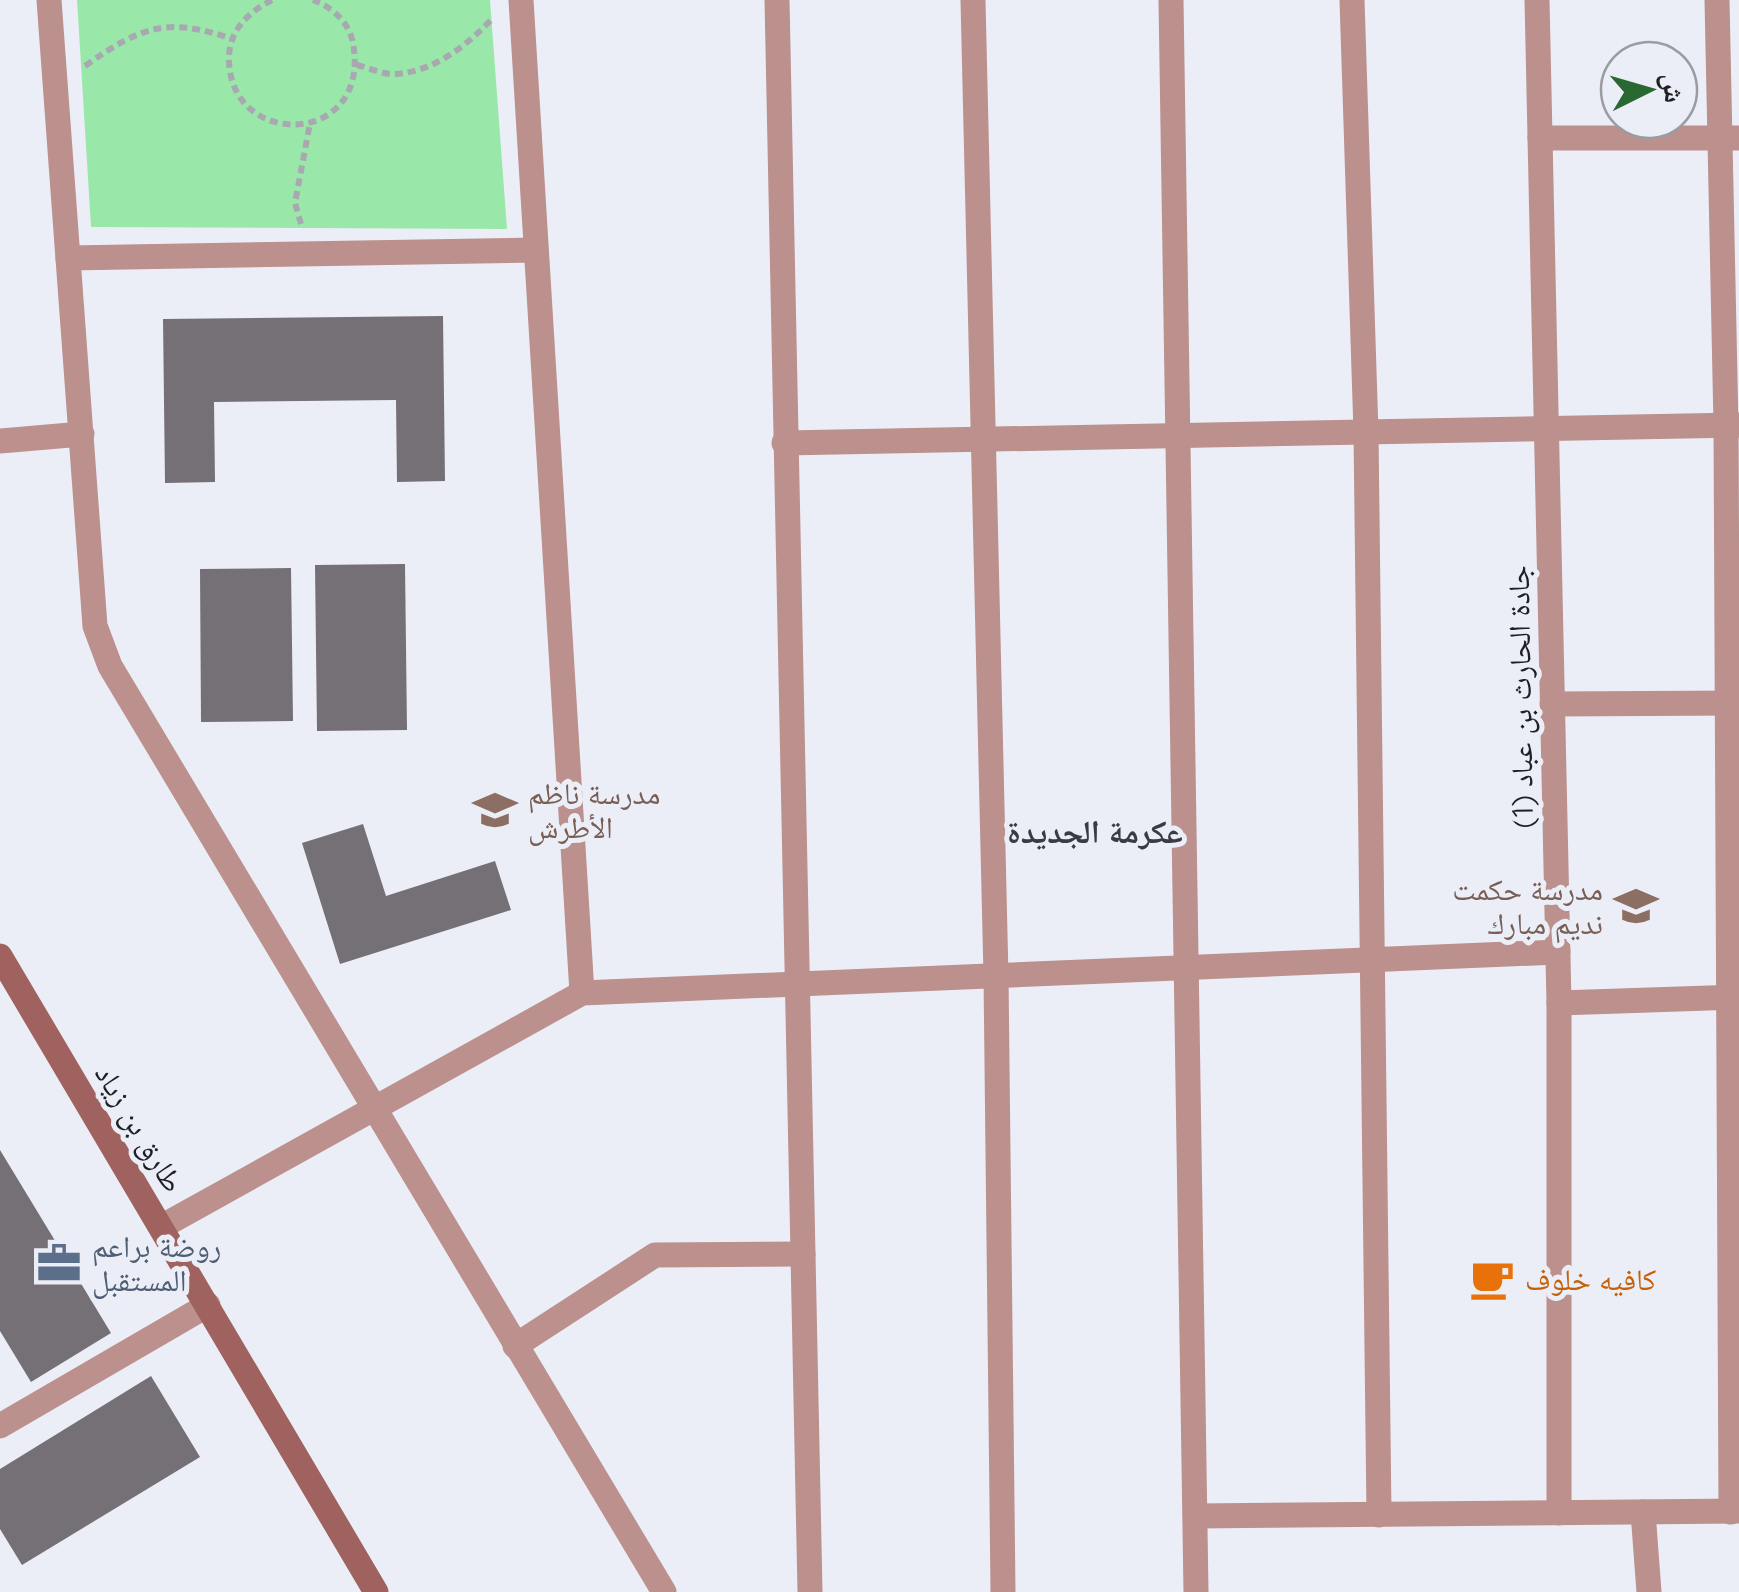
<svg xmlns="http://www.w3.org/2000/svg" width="1739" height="1592" viewBox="0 0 1739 1592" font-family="Quicksand,'Noto Naskh Arabic',sans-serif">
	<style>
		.green { fill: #9ae8a9 }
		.building { fill: #756f76 }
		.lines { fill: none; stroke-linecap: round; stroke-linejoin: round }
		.path { stroke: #a8a9b0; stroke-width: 6; stroke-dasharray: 8 5; stroke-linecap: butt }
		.street { stroke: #bb908d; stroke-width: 25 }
		.secondary { stroke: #9f625e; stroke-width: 25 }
		.labels { text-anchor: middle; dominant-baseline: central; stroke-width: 10; stroke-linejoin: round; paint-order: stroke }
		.street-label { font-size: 30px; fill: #1f2023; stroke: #eceef7 }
		.education-label { font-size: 30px; fill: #785e54; stroke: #eceef7; text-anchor: start }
		.service-label { font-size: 30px; fill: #4e5e75; stroke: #eceef7; text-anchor: start }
		.food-label { font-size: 30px; fill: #c56008; stroke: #eceef7; text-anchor: start }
		.neighbourhood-label { font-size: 32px; font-weight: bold; fill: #3a3c43; stroke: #eceef7 }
	</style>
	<rect width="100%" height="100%" fill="#eceef7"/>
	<path class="green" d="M77,0H490L507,229L91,227Z"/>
	<g class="building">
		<path d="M443,316L445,481L397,482L396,400L214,402L215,482L165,483L163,319Z"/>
		<path d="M405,564L407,730L317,731L315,565Z"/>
		<path d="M291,568L293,721L201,722L200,569Z"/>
		<path d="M363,824L386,896L495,861L511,910L340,964L302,843Z"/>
		<path d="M0,1150L111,1333L31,1382L0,1331Z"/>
		<path d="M151,1376L200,1457L22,1565L0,1529V1469Z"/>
	</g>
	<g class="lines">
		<g class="path">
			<path d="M272,0C249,12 229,30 229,58C228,150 372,148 353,43C349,22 332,7 313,0"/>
			<path d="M357,65C369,68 384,75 396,74C435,71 466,46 492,19"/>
			<path d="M85,66C140,27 167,16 232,39"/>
			<path d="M301,224L295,203L310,123"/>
		</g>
		<g class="street">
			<path d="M49,0L95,626L110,666L664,1592"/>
			<path d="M521,0L582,993"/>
			<path d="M777,0L810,1592"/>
			<path d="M973,0L996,976L1003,1592"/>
			<path d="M1171,0L1196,1592"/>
			<path d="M1352,0L1366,432L1379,1515"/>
			<path d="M1537,0L1559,1003V1513"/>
			<path d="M1717,0L1726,425L1731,1512"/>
			<path d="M1540,138H1739"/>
			<path d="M68,258L536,250"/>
			<path d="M0,441L82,434"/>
			<path d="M784,443L1739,425"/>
			<path d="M1552,704L1739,703"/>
			<path d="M1559,1003L1739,997"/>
			<path d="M161,1227L582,993L1558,952"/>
			<path d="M515,1346L655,1255L803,1254"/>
			<path d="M0,1426L208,1305"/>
			<path d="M1643,1512L1649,1592"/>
			<path d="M1196,1516L1739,1511"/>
		</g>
		<path class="secondary" d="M0,956L376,1592"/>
	</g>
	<defs>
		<g id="school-bare" transform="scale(3.45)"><path d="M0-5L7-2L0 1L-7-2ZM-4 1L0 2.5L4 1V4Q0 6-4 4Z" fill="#8d6e63" stroke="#eceef7" stroke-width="2.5" paint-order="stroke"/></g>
		<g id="office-bare" transform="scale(3.45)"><path d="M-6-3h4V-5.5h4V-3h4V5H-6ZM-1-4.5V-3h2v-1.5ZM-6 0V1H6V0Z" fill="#5c6f8a" stroke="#eceef7" stroke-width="2.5" paint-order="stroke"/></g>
		<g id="cafe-bare" transform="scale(3.45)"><path d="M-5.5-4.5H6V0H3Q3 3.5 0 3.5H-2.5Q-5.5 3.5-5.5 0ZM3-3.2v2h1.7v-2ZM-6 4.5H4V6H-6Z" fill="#e8710a" stroke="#eceef7" stroke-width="2.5" paint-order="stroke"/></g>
	</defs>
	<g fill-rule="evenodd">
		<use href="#school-bare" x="495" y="810"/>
		<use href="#school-bare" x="1636" y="906"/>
		<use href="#office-bare" x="59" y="1263"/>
		<use href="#cafe-bare" x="1492" y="1279"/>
	</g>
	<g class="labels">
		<g class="street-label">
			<text transform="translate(1520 697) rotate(-91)">جادة الحارث بن عباد (1)</text>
			<text transform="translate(140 1128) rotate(59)">طارق بن زياد</text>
		</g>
		<g class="education-label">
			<text x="528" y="793">مدرسة ناظم<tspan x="528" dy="34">الأطرش</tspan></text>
			<text x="1603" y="889" text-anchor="end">مدرسة حكمت<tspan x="1603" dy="34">نديم مبارك</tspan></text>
		</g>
		<g class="service-label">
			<text x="92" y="1246">روضة براعم<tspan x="92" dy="34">المستقبل</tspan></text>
		</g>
		<g class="food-label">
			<text x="1525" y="1279">كافيه خلوف</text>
		</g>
		<g class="neighbourhood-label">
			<text x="1095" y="831">عكرمة الجديدة</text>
		</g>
	</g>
	<g transform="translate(1649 90) rotate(85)"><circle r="48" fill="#eceef7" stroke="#9a9ca2" stroke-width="2.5"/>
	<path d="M0-8L18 38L0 25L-18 38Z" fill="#296831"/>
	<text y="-15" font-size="28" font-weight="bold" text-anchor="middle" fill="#1f2023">ش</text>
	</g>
</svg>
